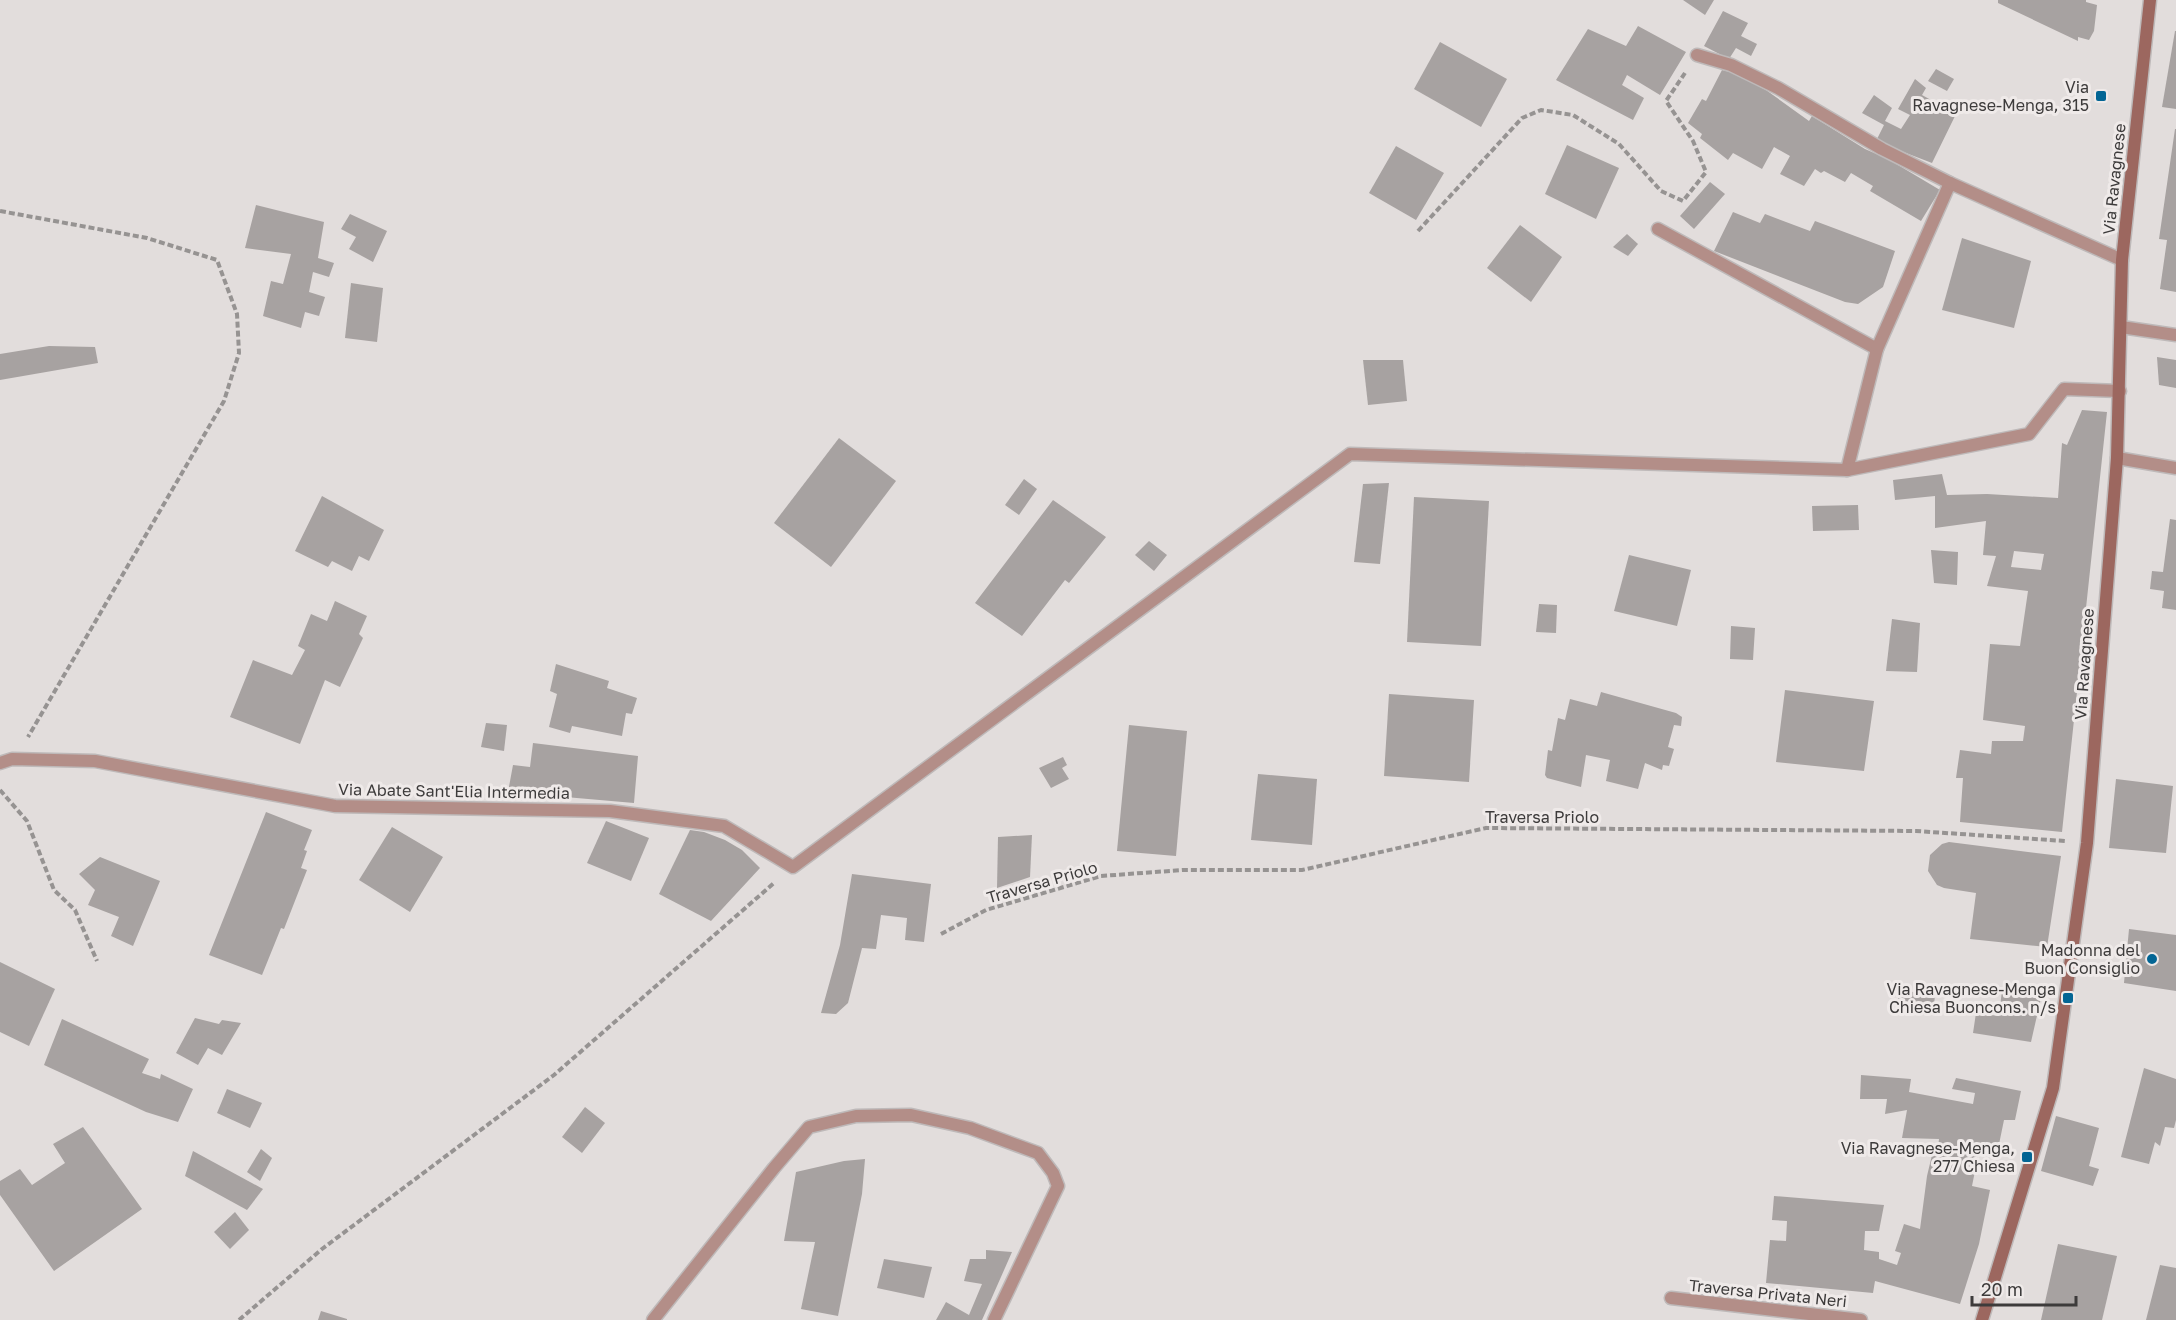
<svg xmlns="http://www.w3.org/2000/svg" width="2176" height="1320" viewBox="0 0 2176 1320" font-family="'Golos Text',sans-serif">
	<style>
		.building { fill: #a7a2a1; fill-rule: evenodd }
		.lines { fill: none; stroke-linecap: round; stroke-linejoin: round }
		.lane-casing { stroke: #beb9b9; stroke-width: 15 }
		.street-casing { stroke: #beb9b9; stroke-width: 15 }
		.secondary-casing { stroke: #beb9b9; stroke-width: 15 }
		.path { stroke: #969392; stroke-width: 4; stroke-dasharray: 6 3; stroke-linecap: butt }
		.lane { stroke: #b38e88; stroke-width: 12 }
		.street { stroke: #b38e88; stroke-width: 12 }
		.secondary { stroke: #9c675f; stroke-width: 12 }
		.poi-dot { fill: #036594; stroke: #efeae9; stroke-width: 2 }
		.labels { text-anchor: middle; dominant-baseline: central; stroke-width: 6; stroke-linejoin: round; paint-order: stroke }
		.poi-label { font-size: 16px; fill: #3d3b3b; stroke: #efeae9; text-anchor: end }
		.street-label { font-size: 16px; fill: #3d3b3b; stroke: #efeae9 }
	</style>
	<rect width="100%" height="100%" fill="#e2dddc"/>
	<g class="building">
		<path d="M1683,0H1714L1705,15Z"/>
		<path d="M1998,0H2086V2L2097,5L2094,31L2089,40L2078,37V41L1998,3Z"/>
		<path d="M1723,11L1748,23L1741,36L1757,44L1751,56L1736,48L1729,59L1704,46Z"/>
		<path d="M1638,26L1686,52L1660,95L1627,75L1622,85L1644,98L1633,120L1556,80L1588,29L1626,46Z"/>
		<path d="M2175,31H2176V109L2162,107Z"/>
		<path d="M1440,42L1507,79L1481,127L1414,89Z"/>
		<path d="M1936,69L1954,79L1947,91L1928,81Z"/>
		<path d="M1722,70L1734,73L1766,90L1809,121L1812,116L1865,149L1888,159L1940,190L1921,221L1870,191L1873,186L1851,173L1845,182L1824,171L1821,173L1815,169L1804,186L1780,174L1790,156L1774,147L1762,169L1733,153L1728,160L1700,138L1702,134L1688,123L1702,99L1706,101Z"/>
		<path d="M1915,79L1926,88L1922,95L1956,114L1932,163L1893,148L1877,139L1884,125L1862,113L1874,95L1892,108L1885,121L1901,129L1910,115L1898,109Z"/>
		<path d="M2175,129H2176V292L2160,289L2167,240L2159,239Z"/>
		<path d="M1567,145L1619,168L1596,219L1545,194Z"/>
		<path d="M1396,146L1444,173L1416,220L1369,193Z"/>
		<path d="M1710,182L1725,194L1694,229L1680,216Z"/>
		<path d="M256,205L324,222L318,258L334,263L329,277L313,272L309,292L325,297L319,316L305,312L301,328L263,316L271,281L283,284L291,254L245,248Z"/>
		<path d="M1733,212L1760,223L1765,214L1810,231L1815,221L1895,251L1883,287L1858,304L1845,302L1714,251Z"/>
		<path d="M350,214L387,231L373,262L349,249L356,237L341,229Z"/>
		<path d="M1520,225L1562,257L1531,302L1487,268Z"/>
		<path d="M1627,234L1638,244L1628,256L1613,247Z"/>
		<path d="M1962,238L2031,261L2014,328L1942,310Z"/>
		<path d="M351,283L383,288L377,342L345,338Z"/>
		<path d="M49,346L95,347L98,363L0,380V354Z"/>
		<path d="M2157,357L2176,360V388L2159,385Z"/>
		<path d="M1363,360H1403L1407,401L1368,405Z"/>
		<path d="M2082,410L2107,412L2062,832L1960,822L1963,778H1956L1960,750L1991,754L1992,741H2023L2025,726L1983,720L1990,644L2020,646L2028,591L1987,586L1996,556L1983,555L1986,521L1935,528V496L1895,500L1893,480L1942,474L1947,495L1987,494L2058,498L2062,443L2067,445ZM2014,551L2044,554L2041,570L2011,567Z"/>
		<path d="M839,438L896,481L831,567L774,523Z"/>
		<path d="M1024,479L1037,489L1019,515L1005,505Z"/>
		<path d="M1389,483L1380,564L1354,562L1363,484Z"/>
		<path d="M322,496L384,530L369,561L359,556L352,571L332,561L328,567L295,551Z"/>
		<path d="M1414,497L1489,501L1481,646L1407,642Z"/>
		<path d="M1053,500L1106,537L1069,583L1065,580L1022,636L975,603Z"/>
		<path d="M1858,505L1859,530L1813,531L1812,506Z"/>
		<path d="M2170,519L2176,520V610L2162,608L2164,591L2150,589L2152,571L2163,572Z"/>
		<path d="M1149,541L1167,555L1154,571L1135,555Z"/>
		<path d="M1931,550L1958,552L1957,585L1934,583Z"/>
		<path d="M1629,555L1691,570L1677,626L1614,611Z"/>
		<path d="M335,601L367,616L359,634L363,638L340,687L325,680L300,744L230,717L253,660L292,675L305,650L298,646L311,614L327,621Z"/>
		<path d="M1539,604L1557,605L1556,633L1536,632Z"/>
		<path d="M1892,619L1920,623L1917,672L1886,671Z"/>
		<path d="M1731,626L1755,628L1753,660L1730,659Z"/>
		<path d="M556,664L609,681L607,688L637,698L632,714L626,713L622,736L572,726L570,733L549,727L557,694L550,691Z"/>
		<path d="M1785,690L1874,701L1864,771L1776,762Z"/>
		<path d="M1601,692L1676,713L1682,717L1681,726L1674,725L1668,747L1674,749L1669,766L1663,765L1662,770L1645,763L1638,789L1606,781L1610,760L1586,755L1581,787L1547,778L1545,775L1548,750L1552,751L1558,718L1565,720L1570,699L1597,706Z"/>
		<path d="M1389,694L1474,700L1469,782L1384,776Z"/>
		<path d="M486,723L507,725L504,751L481,747Z"/>
		<path d="M1129,725L1187,731L1176,856L1117,851Z"/>
		<path d="M533,743L638,756L634,803L508,792L513,765L530,767Z"/>
		<path d="M1063,757L1067,765L1062,768L1069,779L1051,788L1039,768Z"/>
		<path d="M1258,774L1317,779L1312,845L1251,840Z"/>
		<path d="M2116,779L2173,786L2166,853L2109,848Z"/>
		<path d="M266,812L312,830L304,850L307,851L301,868L307,870L284,929L281,928L262,975L209,955Z"/>
		<path d="M606,821L649,838L631,881L587,863Z"/>
		<path d="M392,827L443,857L410,912L359,880Z"/>
		<path d="M690,830L704,832L725,840L742,850L760,868L711,921L659,894Z"/>
		<path d="M1032,835L1030,877L997,888L998,837Z"/>
		<path d="M1949,842L2061,856L2047,947L1970,939L1976,893L1944,888L1937,885L1928,871L1930,855L1942,844Z"/>
		<path d="M100,857L160,881L133,946L111,936L119,917L88,905L95,890L79,874Z"/>
		<path d="M852,874L931,884L924,942L905,940L907,918L881,915L876,949L862,948L848,1003L836,1014L821,1013L840,945Z"/>
		<path d="M2129,929L2176,935V991L2124,983Z"/>
		<path d="M0,962L55,989L29,1046L0,1032Z"/>
		<path d="M1899,990L1935,995L1933,1015L1897,1013Z"/>
		<path d="M2002,990L2041,998L2031,1042L1973,1033L1976,1013L1999,1016Z"/>
		<path d="M195,1018L219,1024L222,1020L241,1023L222,1055L208,1048L198,1065L176,1053Z"/>
		<path d="M62,1019L149,1059L142,1073L160,1079L161,1074L193,1089L178,1122L146,1112L44,1065Z"/>
		<path d="M2144,1068L2176,1079V1120L2174,1128L2165,1127L2160,1146L2155,1142L2149,1164L2121,1157Z"/>
		<path d="M1861,1075L1911,1079L1909,1092L1973,1104L1975,1093L1952,1089L1956,1078L2021,1091L2015,1120H2004L1997,1154L1979,1151L1972,1186L1990,1190L1979,1244L1960,1304L1875,1281L1873,1293L1766,1283L1770,1240L1786,1241L1787,1221L1772,1220L1774,1196L1884,1205L1879,1231H1865L1864,1250L1879,1252V1259L1897,1265L1901,1253L1895,1251L1904,1224L1920,1229L1927,1176L1932,1155L1937,1156L1939,1139L1902,1138L1907,1110L1885,1114L1887,1099H1860Z"/>
		<path d="M227,1089L262,1103L250,1128L217,1113Z"/>
		<path d="M585,1107L605,1123L582,1153L562,1137Z"/>
		<path d="M2056,1116L2099,1128L2089,1166L2099,1169L2093,1186L2041,1171Z"/>
		<path d="M83,1127L142,1209L54,1271L0,1195V1181L20,1169L32,1185L65,1163L53,1144Z"/>
		<path d="M261,1149L272,1158L260,1181L247,1172Z"/>
		<path d="M193,1151L263,1189L247,1210L185,1176Z"/>
		<path d="M865,1159L862,1194L838,1316L801,1309L815,1242L784,1241L796,1172L844,1161Z"/>
		<path d="M235,1212L249,1230L230,1249L214,1232Z"/>
		<path d="M2058,1244L2117,1256L2102,1320H2041Z"/>
		<path d="M986,1250L1012,1252L982,1320H936L946,1302L969,1315L982,1284L964,1281L970,1259H986Z"/>
		<path d="M884,1259L932,1267L924,1298L877,1288Z"/>
		<path d="M2160,1265L2176,1268V1320H2146Z"/>
		<path d="M321,1311L347,1319V1320H318Z"/>
	</g>
	<g class="lines">
		<g class="lane-casing">
			<g id="lane">
				<path d="M1658,229L1877,349"/>
				<path d="M2121,327L2176,335"/>
				<path d="M2117,458L2176,468"/>
				<path d="M1847,470L1877,349L1950,183"/>
			</g>
		</g>
		<g class="street-casing">
			<g id="street">
				<path d="M1697,55L1731,65L1778,88L1882,149L1950,183L2122,260"/>
				<path d="M0,763L12,759L95,761L335,806L610,811L724,826L793,867L1350,454L1847,470L2029,434L2064,389L2120,391"/>
				<path d="M1671,1298L1861,1320"/>
				<path d="M653,1320L774,1168L809,1127L856,1116L911,1115L970,1128L1038,1153L1053,1173L1058,1186L994,1320"/>
			</g>
		</g>
		<g class="secondary-casing">
			<path id="secondary" d="M1982,1320L2053,1088L2087,843L2117,458L2122,260L2150,0"/>
		</g>
		<g class="path">
			<path d="M0,211L147,238L217,260L237,314L239,353L224,401L28,737"/>
			<path d="M1418,231L1522,118L1541,110L1573,115L1619,144L1661,191L1683,201L1706,172L1693,141L1666,101L1685,73"/>
			<path d="M0,790L27,821L54,890L75,910L97,961"/>
			<path d="M941,934L986,910L1101,876L1183,870H1302L1486,828L1916,831L2065,841"/>
			<path d="M239,1320L322,1249L554,1075L774,883"/>
		</g>
		<use href="#lane" class="lane"/>
		<use href="#street" class="street"/>
		<use href="#secondary" class="secondary"/>
	</g>
	<g class="poi-dot">
		<rect x="2095" y="90" width="12" height="12" rx="3"/>
		<circle cx="2152" cy="959" r="6"/>
		<rect x="2062" y="992" width="12" height="12" rx="3"/>
		<rect x="2021" y="1151" width="12" height="12" rx="3"/>
	</g>
	<g class="labels">
		<g class="poi-label">
			<text x="2089" y="87">Via<tspan x="2089" dy="18">Ravagnese-Menga, 315</tspan></text>
			<text x="2140" y="950">Madonna del<tspan x="2140" dy="18">Buon Consiglio</tspan></text>
			<text x="2056" y="989">Via Ravagnese-Menga<tspan x="2056" dy="18">Chiesa Buoncons. n/s</tspan></text>
			<text x="2015" y="1148">Via Ravagnese-Menga,<tspan x="2015" dy="18">277 Chiesa</tspan></text>
		</g>
		<g class="street-label">
			<text transform="translate(2114 179) rotate(-84)">Via Ravagnese</text>
			<text transform="translate(2084 664) rotate(-86)">Via Ravagnese</text>
			<text transform="translate(454 791) rotate(1)">Via Abate Sant'Elia Intermedia</text>
			<text x="1542" y="817">Traversa Priolo</text>
			<text transform="translate(1042 882) rotate(-16)">Traversa Priolo</text>
			<text transform="translate(1768 1293) rotate(6)">Traversa Privata Neri</text>
		</g>
	</g>
	<path d="M1972 1296v9h104v-9" fill="none" stroke="#3d3b3b" stroke-width="3"/>
	<text x="1981" y="1296" font-size="18" fill="#3d3b3b" stroke="#efeae9" stroke-width="4.5" paint-order="stroke">20 m</text>
</svg>
